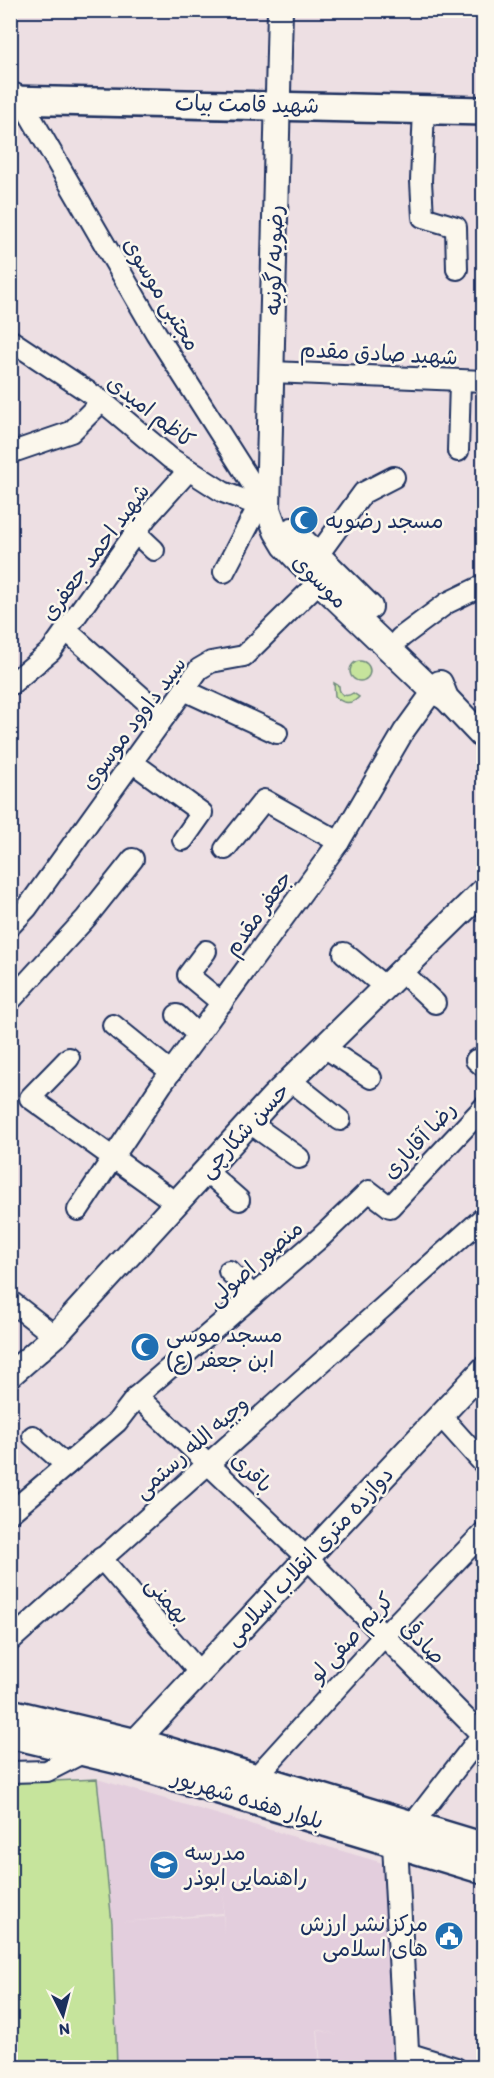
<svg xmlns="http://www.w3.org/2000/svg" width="494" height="2078" viewBox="0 0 494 2078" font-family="Itim,'Playpen Sans Arabic',sans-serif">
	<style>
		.built { fill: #e3cedd; fill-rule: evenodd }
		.green { fill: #c6e49c; stroke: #708a7d; stroke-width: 1.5 }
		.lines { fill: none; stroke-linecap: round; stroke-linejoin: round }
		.minor-casing { stroke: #1b2f5e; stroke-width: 24 }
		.tertiary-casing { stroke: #1b2f5e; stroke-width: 28 }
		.secondary-casing { stroke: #1b2f5e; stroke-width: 32 }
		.minor { stroke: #fbf7ec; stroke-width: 20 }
		.tertiary { stroke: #fbf7ec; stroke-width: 24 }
		.secondary { stroke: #fbf7ec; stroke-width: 27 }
		.labels { text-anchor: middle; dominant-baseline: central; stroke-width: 5; stroke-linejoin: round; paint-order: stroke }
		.street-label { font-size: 22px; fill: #1b2f5e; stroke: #fbf7ec }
		.poi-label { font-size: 22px; fill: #1b2f5e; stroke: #fbf7ec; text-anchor: start }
	</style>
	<rect width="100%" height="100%" fill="#eddfe3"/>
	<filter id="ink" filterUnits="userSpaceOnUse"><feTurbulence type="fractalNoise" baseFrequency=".0167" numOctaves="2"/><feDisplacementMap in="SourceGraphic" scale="12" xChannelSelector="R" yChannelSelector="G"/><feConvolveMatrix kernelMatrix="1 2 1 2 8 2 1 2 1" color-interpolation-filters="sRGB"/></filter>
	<g filter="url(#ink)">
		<path class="built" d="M97,1779L383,1863L394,2067H321L318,2030L338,2035L317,2029L320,2067H117L113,1923ZM223,1892L224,1933L223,1915L122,1922L223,1913Z"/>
		<g class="green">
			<circle cx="360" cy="671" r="10"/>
			<path d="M334,683L339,686C339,695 346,698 353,693L359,697C352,705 342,704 335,696Z"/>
			<path d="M97,1779L112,1923L117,2067H11V1783Z"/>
		</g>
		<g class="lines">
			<g class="minor-casing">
				<g id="minor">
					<path d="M15,94L21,100L156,333L268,509"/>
					<path d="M424,109L421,181L423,217L456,227L457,269"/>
					<path d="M10,340L102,401L170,458L223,492L268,509"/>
					<path d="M272,372L484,381"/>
					<path d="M458,451L460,382"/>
					<path d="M10,453L71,432L102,401"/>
					<path d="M136,533L154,550"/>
					<path d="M318,555L363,493L394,477"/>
					<path d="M224,572L259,505"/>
					<path d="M66,630L164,717"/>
					<path d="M400,638L447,603L484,585"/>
					<path d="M10,685L51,651L146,518L189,470"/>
					<path d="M184,690L277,733"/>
					<path d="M132,762L202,813L183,840"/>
					<path d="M225,849L264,800L339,842"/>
					<path d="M10,926L27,908L199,669L211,662L244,656L319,582"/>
					<path d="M206,951L188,975L222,1003"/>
					<path d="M344,953L385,987"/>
					<path d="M401,971L435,1003"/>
					<path d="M10,1001L86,918L133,859"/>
					<path d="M177,1015L198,1035"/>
					<path d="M113,1025L171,1072"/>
					<path d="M324,1047L371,1078"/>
					<path d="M69,1058L30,1098L176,1203"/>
					<path d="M476,1060L484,1067"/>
					<path d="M290,1080L340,1120"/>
					<path d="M250,1123L299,1158"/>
					<path d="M206,1171L239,1200"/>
					<path d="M78,1210L162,1084L339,842L404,731L433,691"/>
					<path d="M229,1271L253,1296"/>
					<path d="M10,1301L55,1336"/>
					<path d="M137,1396L307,1558L481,1734"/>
					<path d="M440,1415L484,1464"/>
					<path d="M33,1436L66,1465"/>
					<path d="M10,1513L117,1422L137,1396L321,1237L369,1191L390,1207L484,1107"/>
					<path d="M101,1558L200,1673"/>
					<path d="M10,1641L484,1217"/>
					<path d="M10,1772L47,1771L84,1752"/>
					<path d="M256,1777L383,1637L484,1532"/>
					<path d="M412,1825L484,1732"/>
					<path d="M407,2053L456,2068"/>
				</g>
			</g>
			<g class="tertiary-casing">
				<g id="tertiary">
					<path d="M280,10L268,509L276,531L285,546L319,582L433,691L446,698"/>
					<path d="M292,530L370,607"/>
					<path d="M440,683L446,698L484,738"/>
					<path d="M10,1375L55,1336L273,1097L484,890"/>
					<path d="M135,1742L484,1369"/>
					<path d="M395,1844L407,2068"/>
				</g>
			</g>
			<g class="secondary-casing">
				<g id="secondary">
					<path d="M10,100L484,111"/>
					<path d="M10,1713L157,1748L484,1847"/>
					<path d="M10,1734L123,1761L484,1870"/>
				</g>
			</g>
			<use href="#minor" class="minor"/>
			<use href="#tertiary" class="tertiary"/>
			<use href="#secondary" class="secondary"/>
		</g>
	</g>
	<defs>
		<g id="mosque-disc" transform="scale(1.5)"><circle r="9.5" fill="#1f6fb2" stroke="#fbf7ec"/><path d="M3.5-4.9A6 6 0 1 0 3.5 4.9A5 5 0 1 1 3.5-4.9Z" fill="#fff"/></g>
		<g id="school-disc" transform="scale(1.5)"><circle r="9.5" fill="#1f6fb2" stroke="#fbf7ec"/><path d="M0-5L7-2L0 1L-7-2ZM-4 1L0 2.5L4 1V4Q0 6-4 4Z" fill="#fff"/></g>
		<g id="civic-disc" transform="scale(1.5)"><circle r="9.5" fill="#1f6fb2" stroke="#fbf7ec"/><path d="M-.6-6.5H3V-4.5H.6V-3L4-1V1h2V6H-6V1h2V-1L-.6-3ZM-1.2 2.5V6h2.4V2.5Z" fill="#fff"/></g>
	</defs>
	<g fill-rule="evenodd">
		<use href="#mosque-disc" x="304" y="520"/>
		<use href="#mosque-disc" x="145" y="1347"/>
		<use href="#school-disc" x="164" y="1865"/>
		<use href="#civic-disc" x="449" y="1936"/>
	</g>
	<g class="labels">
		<g class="street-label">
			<text transform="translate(247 104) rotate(1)">شهید قامت بیات</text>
			<text transform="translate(274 260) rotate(-89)">رضویه/گونیه</text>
			<text transform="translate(162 294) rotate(59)">مجتبی موسوی</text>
			<text transform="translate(379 353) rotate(3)">شهید صادق مقدم</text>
			<text transform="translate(151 411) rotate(38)">کاظم امیدی</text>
			<text transform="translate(95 552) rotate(-53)">شهید احمد جعفری</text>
			<text transform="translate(320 581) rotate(45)">موسوی</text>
			<text transform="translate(133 723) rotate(-53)">سید داوود موسوی</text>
			<text transform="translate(258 913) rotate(-54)">جعفر مقدم</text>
			<text transform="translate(244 1130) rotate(-47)">حسن شکارچی</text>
			<text transform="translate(419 1140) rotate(-47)">رضا آقایاری</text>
			<text transform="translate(255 1263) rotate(-41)">منصور اصولی</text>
			<text transform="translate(191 1447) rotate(-41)">وجیه الله رستمی</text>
			<text transform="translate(252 1472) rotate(44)">باقری</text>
			<text transform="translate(309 1556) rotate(-47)">دوازده متری انقلاب اسلامی</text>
			<text transform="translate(168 1600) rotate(49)">بهمنی</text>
			<text transform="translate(351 1637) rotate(-47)">کریم صفی لو</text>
			<text transform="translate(423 1642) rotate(45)">صادقی</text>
			<text transform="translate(248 1799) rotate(17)">بلوار هفده شهریور</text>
		</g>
		<g class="poi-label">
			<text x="325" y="520">مسجد رضویه</text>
			<text x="166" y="1334">مسجد موسی<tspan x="166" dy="25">ابن جعفر (ع)</tspan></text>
			<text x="185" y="1852">مدرسه<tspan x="185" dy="25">راهنمایی ابوذر</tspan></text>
			<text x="428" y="1923" text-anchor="end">مرکز نشر ارزش<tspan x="428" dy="25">های اسلامی</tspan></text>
		</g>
	</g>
	<rect width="494" height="2078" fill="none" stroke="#fbf7ec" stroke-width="36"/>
	<rect x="18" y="18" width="458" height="2042" fill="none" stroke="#1b2f5e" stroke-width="2" filter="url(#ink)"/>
	<g transform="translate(63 2015) rotate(174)" stroke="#fbf7ec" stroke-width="4.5" paint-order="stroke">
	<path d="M0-4.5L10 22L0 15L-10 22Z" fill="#1b2f5e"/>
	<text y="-9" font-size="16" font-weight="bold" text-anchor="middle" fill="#1b2f5e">N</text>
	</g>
</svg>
